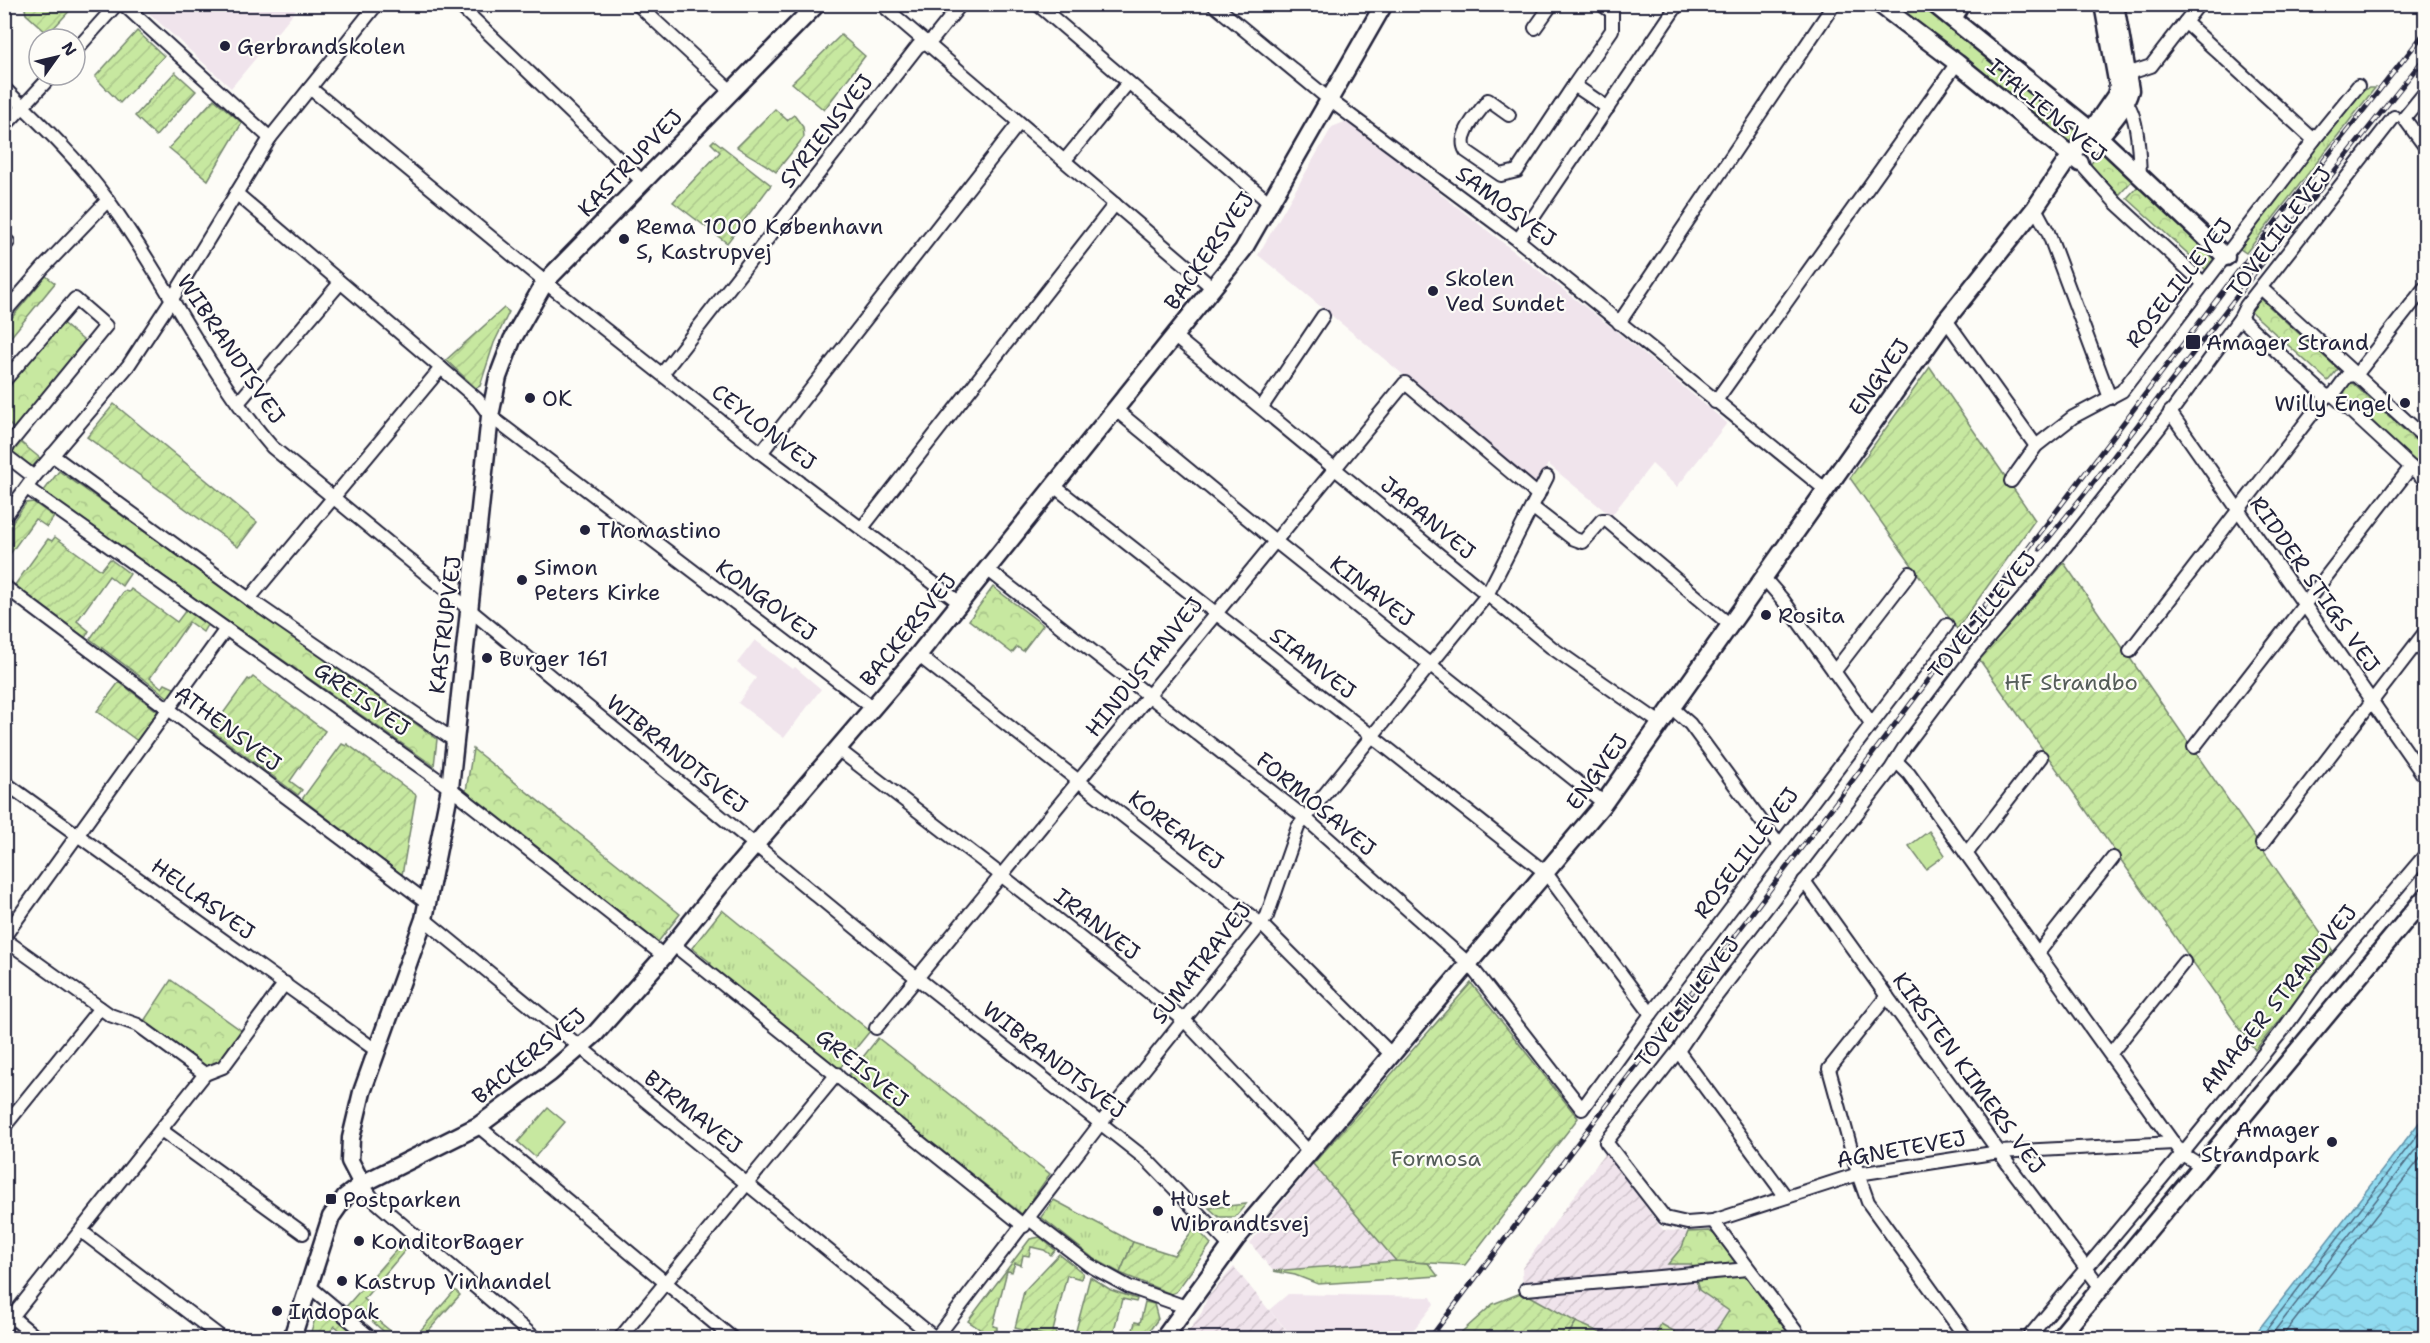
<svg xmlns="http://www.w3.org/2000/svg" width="2430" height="1343" viewBox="0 0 2430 1343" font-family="'Shantell Sans',sans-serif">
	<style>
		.built { fill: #f0e4ec }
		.industrial { fill: url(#industrial-furrows) }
		.grass { fill: url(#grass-tufts); stroke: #74856e; stroke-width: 1.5 }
		.forest { fill: url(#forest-crowns); stroke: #74856e; stroke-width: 1.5 }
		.garden { fill: url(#garden-furrows); stroke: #74856e; stroke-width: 1.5 }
		.pitch { fill: #c7e8a0; stroke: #74856e; stroke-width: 1.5 }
		.water { fill: url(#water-waves); stroke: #6491a8; stroke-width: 1.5 }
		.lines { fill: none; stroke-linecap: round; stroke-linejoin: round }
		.shore { stroke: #4e6c83; stroke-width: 1.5 }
		.street-casing { stroke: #22223b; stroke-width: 16 }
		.secondary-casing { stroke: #22223b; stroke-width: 21 }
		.street { stroke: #fdfcf7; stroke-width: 12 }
		.secondary { stroke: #fdfcf7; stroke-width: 16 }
		.rail-casing { stroke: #22223b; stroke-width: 5 }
		.rail { stroke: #fdfcf7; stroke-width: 3; stroke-dasharray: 9; stroke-linecap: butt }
		.poi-dot { fill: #22223b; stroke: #fdfcf7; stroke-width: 2 }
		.labels { text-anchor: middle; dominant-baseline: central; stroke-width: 4.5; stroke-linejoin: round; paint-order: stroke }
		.poi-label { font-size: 22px; fill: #22223b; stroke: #fdfcf7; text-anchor: start }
		.street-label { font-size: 22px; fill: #22223b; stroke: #fdfcf7 }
		.park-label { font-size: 22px; fill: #545d59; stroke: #fdfcf7 }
	</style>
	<defs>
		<pattern id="industrial-furrows" width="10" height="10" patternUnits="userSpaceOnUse" patternTransform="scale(1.5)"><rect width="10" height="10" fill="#f0e4ec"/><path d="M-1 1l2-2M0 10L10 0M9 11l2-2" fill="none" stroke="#cec3cb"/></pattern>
		<pattern id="grass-tufts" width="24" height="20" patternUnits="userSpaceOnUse" patternTransform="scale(1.5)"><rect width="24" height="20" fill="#c7e8a0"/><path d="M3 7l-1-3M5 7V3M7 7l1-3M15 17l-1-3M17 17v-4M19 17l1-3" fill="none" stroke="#abc78b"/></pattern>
		<pattern id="forest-crowns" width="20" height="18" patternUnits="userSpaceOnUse" patternTransform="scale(1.5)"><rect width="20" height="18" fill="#c7e8a0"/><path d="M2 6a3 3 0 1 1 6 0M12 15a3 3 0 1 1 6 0" fill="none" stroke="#abc78b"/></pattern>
		<pattern id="garden-furrows" width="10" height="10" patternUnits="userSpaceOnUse" patternTransform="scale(1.5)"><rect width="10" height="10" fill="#c7e8a0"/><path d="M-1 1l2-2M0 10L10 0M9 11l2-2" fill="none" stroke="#abc78b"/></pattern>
		<pattern id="water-waves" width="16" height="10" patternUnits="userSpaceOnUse" patternTransform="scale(1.5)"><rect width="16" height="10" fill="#90dbf0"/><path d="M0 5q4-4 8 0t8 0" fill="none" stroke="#7cbccf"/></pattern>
	</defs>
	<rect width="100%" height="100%" fill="#fdfcf7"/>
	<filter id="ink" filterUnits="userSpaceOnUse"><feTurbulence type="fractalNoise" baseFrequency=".0167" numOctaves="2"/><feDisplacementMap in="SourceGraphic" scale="12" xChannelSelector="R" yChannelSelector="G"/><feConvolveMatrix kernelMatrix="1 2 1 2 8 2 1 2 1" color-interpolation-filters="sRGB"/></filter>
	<g filter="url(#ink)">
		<g class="built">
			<path d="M140,5H300L231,88Z"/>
			<path d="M1347,121L1611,327L1727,423L1677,487L1652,464L1611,516L1548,464L1537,485L1258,255L1332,127Z"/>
			<path d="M755,640L793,669L795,667L821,689L784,738L738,703L756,678L737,663Z"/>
			<path d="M1288,1294L1431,1297L1434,1304L1407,1338H1294L1269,1310Z"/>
		</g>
		<g class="industrial">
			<path d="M1605,1153L1663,1230L1688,1232L1682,1247L1668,1264L1691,1263L1699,1290L1729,1310L1710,1338H1686L1660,1324L1653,1338H1613L1575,1323L1523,1293L1522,1268Z"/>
			<path d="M1313,1164L1396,1261L1273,1271L1250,1243Z"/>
			<path d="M1234,1267L1269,1310L1293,1338H1184L1202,1312L1207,1298Z"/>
		</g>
		<g class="grass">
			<path d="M2369,88H2375L2246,253L2236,246L2345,109L2362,91Z"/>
			<path d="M722,910L870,1031L839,1069L710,966L711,963L692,948Z"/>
			<path d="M878,1038L1050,1174L1022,1214L848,1076Z"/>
			<path d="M1054,1200L1133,1242L1120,1273L1093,1258L1041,1217Z"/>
			<path d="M1246,1204L1235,1217H1219L1209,1208Z"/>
			<path d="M1396,1261L1428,1263L1438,1276L1318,1284L1295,1275L1273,1271Z"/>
		</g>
		<g class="forest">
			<path d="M1893,5H1922L2079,132L2069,144Z"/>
			<path d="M2103,147L2136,176L2120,194L2114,196L2090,165Z"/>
			<path d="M2139,185L2217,257L2207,271L2127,198Z"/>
			<path d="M46,276L55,283L5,344V326Z"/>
			<path d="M2261,299L2338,369L2328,381L2250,311Z"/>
			<path d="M60,321L88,344L15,430L5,420V389Z"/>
			<path d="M2351,382L2425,449V470L2345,396L2344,387Z"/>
			<path d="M59,471L437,739L434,766L43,492Z"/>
			<path d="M993,587L1043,625L1023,651L1017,647L1012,653L969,620Z"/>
			<path d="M473,749L680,914L658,942L466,791Z"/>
			<path d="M171,980L242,1031L219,1064L205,1066L144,1021Z"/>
			<path d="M1709,1231L1715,1235L1793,1338H1711L1729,1311L1699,1290L1691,1264H1668L1682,1247L1688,1232Z"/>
			<path d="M1576,1322L1613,1338H1566Z"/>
			<path d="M1661,1324L1686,1338H1654Z"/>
		</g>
		<g class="garden">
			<path d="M29,5V4L75,5L48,34L26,14L25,9Z"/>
			<path d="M137,31L164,56L120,103L95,77Z"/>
			<path d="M841,35L865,56L824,110L792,83Z"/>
			<path d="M175,72L196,91L156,136L135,116Z"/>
			<path d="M214,99L242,123L208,180L169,148Z"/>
			<path d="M775,109L787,120L794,115L803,127L804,137L776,172C763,162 751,157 737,147Z"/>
			<path d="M714,140L771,185L727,243L673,202L720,152L711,143Z"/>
			<path d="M504,308L509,312L494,343L480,386L476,388L446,360Z"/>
			<path d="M1930,367L2035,520L1957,629L1850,478Z"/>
			<path d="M114,404L257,522L238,547L87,437Z"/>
			<path d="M18,440L40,458L33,466H28L9,451Z"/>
			<path d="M33,502L54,517L47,527L35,519L5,561V532L26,503Z"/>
			<path d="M55,537L101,570L110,559L130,574L122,586L109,576L77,621L89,631L85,638L14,586L48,539L52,541Z"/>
			<path d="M2064,563L2335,954L2255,1050L1979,659Z"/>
			<path d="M131,589L177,622L186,610L207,625L203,632L189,622L150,678L162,688L165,684L176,689L169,698L90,639L124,591L129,592Z"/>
			<path d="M253,677L325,731L290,781L302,790L298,795L211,730L248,679L250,680Z"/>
			<path d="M119,682L157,711L158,716L139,742L97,711Z"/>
			<path d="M342,744L346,746L347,744L416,795L402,875L302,799Z"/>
			<path d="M1471,983L1578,1118L1465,1265L1396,1261L1313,1164Z"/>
			<path d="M1195,1227L1211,1244L1176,1292L1171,1294L1120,1273L1133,1242L1174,1255Z"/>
			<path d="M1040,1237L1055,1250L1051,1255L1044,1250L1031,1247L1029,1256L1023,1255L1021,1265L1015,1263L1012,1272L1007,1271L993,1326L997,1327V1337L1002,1338H993L968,1321L1030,1239Z"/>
			<path d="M397,1240L407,1248L364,1299L371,1305L366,1311L399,1338H391L356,1307L350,1314L344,1309L398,1248L394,1244Z"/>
			<path d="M1059,1254L1083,1273L1081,1279L1067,1275L1053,1331L1056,1332L1055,1338L1015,1328L1024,1291Z"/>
			<path d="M1090,1277L1111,1290L1137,1299L1136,1302L1122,1299L1112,1338H1074Z"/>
			<path d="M455,1290L460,1295L422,1338H414Z"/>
			<path d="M1523,1292L1576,1322L1566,1338H1455L1493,1304Z"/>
			<path d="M1145,1302L1154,1304L1158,1319L1144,1338H1131L1135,1322L1140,1323Z"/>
			<path d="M323,1307L354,1333L352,1338H349L335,1326L324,1338H309L318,1309Z"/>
		</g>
		<g class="pitch">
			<path d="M1929,831L1945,855L1926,869L1909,846Z"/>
			<path d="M548,1108L565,1122L535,1157L518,1142Z"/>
		</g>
		<path class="water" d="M2425,1115V1338H2252Z"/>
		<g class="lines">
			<g class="shore">
				<path d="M2260,1338L2426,1124"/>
				<path d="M2269,1338L2426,1136"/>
				<path d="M2281,1338L2426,1151"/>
			</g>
			<g class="street-casing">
				<g id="street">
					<path d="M123,4L270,138"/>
					<path d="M458,4L643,182"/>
					<path d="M637,4L731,91"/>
					<path d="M881,4L1214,289"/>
					<path d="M1037,4L1271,204"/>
					<path d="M1213,4L1331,101L1518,240L1826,490"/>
					<path d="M1954,21L1964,4"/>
					<path d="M2185,22L2314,140"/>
					<path d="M1535,28L1552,4"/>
					<path d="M75,51L117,4"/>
					<path d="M2121,76L2151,66L2199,4"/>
					<path d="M1574,85L1612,30V12L1601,4"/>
					<path d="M4,88C41,124 77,158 107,199C166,279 207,372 272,447L917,978L1147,1160L1230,1246"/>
					<path d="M310,88L545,282L761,453L960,603"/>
					<path d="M2426,91L2404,118L2426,148"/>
					<path d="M2122,98C2139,110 2139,157 2140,176"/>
					<path d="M1509,115L1488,100C1479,113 1456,135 1466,151L1501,175L1517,171L1574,85L1608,108"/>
					<path d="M4,127L52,75"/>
					<path d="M1065,160L1128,83"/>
					<path d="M2080,163L2116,203L2204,284"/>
					<path d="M236,193L441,368L478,400L490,416L873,708"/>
					<path d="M2035,208L2048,232L2110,398"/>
					<path d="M4,239L8,242L4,246"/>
					<path d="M1518,240L1678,4"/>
					<path d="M2261,288L2426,439"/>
					<path d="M4,313L43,268L108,200"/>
					<path d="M2240,318L2326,396L2333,395L2426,481"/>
					<path d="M1946,320L2036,446"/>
					<path d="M1619,323L1834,4"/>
					<path d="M1175,337L1551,647L1660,723"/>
					<path d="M662,374L918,46L933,39L961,4"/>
					<path d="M4,381L75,299L106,326L4,451"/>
					<path d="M2333,395L2347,376L2356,375L2426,286"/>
					<path d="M1715,402L1957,63"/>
					<path d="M238,403L340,283"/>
					<path d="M1262,407L1323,316"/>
					<path d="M1116,410L1275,541L1604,803"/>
					<path d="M2170,412L2426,779"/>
					<path d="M761,453L1019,123"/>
					<path d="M4,454L34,477"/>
					<path d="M52,455L249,599L455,741"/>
					<path d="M2011,481L2036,446L2073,417L2122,391L2314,140L2358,86"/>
					<path d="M1054,486L1546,873L1651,1014"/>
					<path d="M27,488L450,788L664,956"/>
					<path d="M1532,507L1572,538L1583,542L1602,520H1606L1730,625"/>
					<path d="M4,518L34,477L128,366L172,299L270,138L377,4"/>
					<path d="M862,528L1115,204"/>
					<path d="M987,569L1304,817L1469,964L1582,1109L1651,1014L1947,625"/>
					<path d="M1763,577L1783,600L1871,723"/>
					<path d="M4,586L428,903"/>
					<path d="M249,599L441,368"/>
					<path d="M2130,651L2326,396"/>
					<path d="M918,655L1261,924L1392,1055"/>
					<path d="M1834,672L1910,573"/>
					<path d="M1672,708L1690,724L1779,845"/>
					<path d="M2194,747L2411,467"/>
					<path d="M839,750L1001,875L1184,1020L1309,1152"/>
					<path d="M1897,762L1909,774L2172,1141L2182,1154L2202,1166"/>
					<path d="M4,782L377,1051"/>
					<path d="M2262,844L2426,631"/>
					<path d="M1966,854L2041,757"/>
					<path d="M1804,881L1999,1152L2101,1288"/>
					<path d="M424,919L935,1338"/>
					<path d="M4,937L226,629"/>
					<path d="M4,939L110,1015L138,1025L205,1074"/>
					<path d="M674,945L1024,1226"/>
					<path d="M2038,953L2113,858"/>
					<path d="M1887,996L1829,1069L1858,1174L1868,1202L1966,1338"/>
					<path d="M876,1028L1405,383L1538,495"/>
					<path d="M1678,1051L1786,1197"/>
					<path d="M2111,1053L2184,962"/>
					<path d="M205,1074L223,1067L285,983"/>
					<path d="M478,1126L732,1338"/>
					<path d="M4,1127L100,1008"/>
					<path d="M161,1130L303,1233"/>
					<path d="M362,1184L374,1200L404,1226L535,1338"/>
					<path d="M1029,1219L1089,1265L1129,1287L1186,1307"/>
					<path d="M1713,1221L1858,1174L1999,1152L2174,1143"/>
					<path d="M81,1231L222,1338"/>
					<path d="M309,1286L371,1338"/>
					<path d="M1526,1289L1748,1269"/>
					<path d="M12,1317L37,1338"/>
					<path d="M4,1327L205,1074"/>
					<path d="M620,1338L837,1074"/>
					<path d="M936,1338L1100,1124L1261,924L1267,916L1298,827L1487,595L1547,477"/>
					<path d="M1801,1338L1713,1221L1687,1223L1665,1218L1606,1142L1678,1051L1707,1008L1891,769L1904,748L1974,655L2051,565L2160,427L2240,318L2246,306L2394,117"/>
					<path d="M2028,1338L2182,1154L2283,1030L2319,980L2426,854"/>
				</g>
			</g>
			<g class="secondary-casing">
				<g id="secondary">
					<path d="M1879,4L1957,63L2080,163"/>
					<path d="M1934,4L2099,137L2226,257"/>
					<path d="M2095,143C2108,125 2124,112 2130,90L2115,4"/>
					<path d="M362,1184L350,1161L351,1138L362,1092L424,919L450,788L490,416L498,377L512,340L545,282L817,4"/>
					<path d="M292,1338L331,1217L345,1197L362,1184L478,1126L550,1073L595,1034L664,956L720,886L918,655L1243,250L1384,4"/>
					<path d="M1164,1338L1236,1239L1604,803L1946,320L2035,208L2064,165L2091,131L2116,95L2118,86L2103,4"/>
					<path d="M2059,1338L2426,896"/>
				</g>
			</g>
			<use href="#street" class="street"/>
			<use href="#secondary" class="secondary"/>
			<g class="rail-casing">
				<g id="rail">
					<path d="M2040,549L2090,487L2290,227L2426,56"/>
					<path d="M1430,1338L2277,220L2426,31"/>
				</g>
			</g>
			<use href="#rail" class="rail"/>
		</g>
	</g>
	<g class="poi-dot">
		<circle cx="225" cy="46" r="6"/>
		<circle cx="624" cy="239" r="6"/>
		<circle cx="1433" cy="291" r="6"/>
		<rect x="2185" y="334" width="16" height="16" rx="3"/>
		<circle cx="530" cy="398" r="6"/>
		<circle cx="2405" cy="403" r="6"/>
		<circle cx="585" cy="530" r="6"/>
		<circle cx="522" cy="580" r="6"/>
		<circle cx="1766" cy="615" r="6"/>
		<circle cx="487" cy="658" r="6"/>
		<circle cx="2332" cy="1142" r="6"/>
		<rect x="325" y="1193" width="12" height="12" rx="3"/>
		<circle cx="1158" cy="1211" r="6"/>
		<circle cx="359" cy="1241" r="6"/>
		<circle cx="342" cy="1281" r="6"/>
		<circle cx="277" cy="1311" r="6"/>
	</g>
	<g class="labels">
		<g class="poi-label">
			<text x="237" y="46">Gerbrandskolen</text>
			<text x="636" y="226">Rema 1000 København<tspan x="636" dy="25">S, Kastrupvej</tspan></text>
			<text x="1445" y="278">Skolen<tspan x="1445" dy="25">Ved Sundet</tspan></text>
			<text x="2206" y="342">Amager Strand</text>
			<text x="542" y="398">OK</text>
			<text x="2393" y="403" text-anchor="end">Willy Engel</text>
			<text x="597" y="530">Thomastino</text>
			<text x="534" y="567">Simon<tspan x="534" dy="25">Peters Kirke</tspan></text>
			<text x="1778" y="615">Rosita</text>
			<text x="499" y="658">Burger 161</text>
			<text x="2320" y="1129" text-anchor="end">Amager<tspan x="2320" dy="25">Strandpark</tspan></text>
			<text x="1170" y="1198">Huset<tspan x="1170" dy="25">Wibrandtsvej</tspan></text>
			<text x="343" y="1199">Postparken</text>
			<text x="371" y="1241">KonditorBager</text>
			<text x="354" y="1281">Kastrup Vinhandel</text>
			<text x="289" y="1311">Indopak</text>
		</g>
		<g class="street-label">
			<text transform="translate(2047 110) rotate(40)">ITALIENSVEJ</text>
			<text transform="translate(826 131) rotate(-52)">SYRIENSVEJ</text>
			<text transform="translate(630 163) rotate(-46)">KASTRUPVEJ</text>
			<text transform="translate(1506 206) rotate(37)">SAMOSVEJ</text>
			<text transform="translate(2279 232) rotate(-53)">TOVELILLEVEJ</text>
			<text transform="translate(1209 251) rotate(-55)">BACKERSVEJ</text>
			<text transform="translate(2179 283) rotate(-52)">ROSELILLEVEJ</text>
			<text transform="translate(231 349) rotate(56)">WIBRANDTSVEJ</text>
			<text transform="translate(1879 377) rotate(-55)">ENGVEJ</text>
			<text transform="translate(764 427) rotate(38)">CEYLONVEJ</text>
			<text transform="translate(1428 518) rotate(40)">JAPANVEJ</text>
			<text transform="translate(2315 584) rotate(55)">RIDDER STIGS VEJ</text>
			<text transform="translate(1372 591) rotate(38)">KINAVEJ</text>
			<text transform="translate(766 600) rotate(37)">KONGOVEJ</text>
			<text transform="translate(1982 615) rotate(-51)">TOVELILLEVEJ</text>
			<text transform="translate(445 625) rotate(-83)">KASTRUPVEJ</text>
			<text transform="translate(908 630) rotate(-51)">BACKERSVEJ</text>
			<text transform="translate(1313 663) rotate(38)">SIAMVEJ</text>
			<text transform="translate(1144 667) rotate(-51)">HINDUSTANVEJ</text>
			<text transform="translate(362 699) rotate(35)">GREISVEJ</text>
			<text transform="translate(228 728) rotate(37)">ATHENSVEJ</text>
			<text transform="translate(677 754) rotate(39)">WIBRANDTSVEJ</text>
			<text transform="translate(1597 772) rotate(-54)">ENGVEJ</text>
			<text transform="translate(1316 804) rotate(40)">FORMOSAVEJ</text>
			<text transform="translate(1176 830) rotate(38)">KOREAVEJ</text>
			<text transform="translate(1746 853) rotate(-53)">ROSELILLEVEJ</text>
			<text transform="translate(203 899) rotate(36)">HELLASVEJ</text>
			<text transform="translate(1097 924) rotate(38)">IRANVEJ</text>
			<text transform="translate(1201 963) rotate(-52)">SUMATRAVEJ</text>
			<text transform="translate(2278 999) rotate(-51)">AMAGER STRANDVEJ</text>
			<text transform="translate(1687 1002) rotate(-53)">TOVELILLEVEJ</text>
			<text transform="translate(529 1056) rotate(-39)">BACKERSVEJ</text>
			<text transform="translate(1054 1060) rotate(38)">WIBRANDTSVEJ</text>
			<text transform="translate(862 1068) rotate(39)">GREISVEJ</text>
			<text transform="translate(1969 1073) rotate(54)">KIRSTEN KIMERS VEJ</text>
			<text transform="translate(693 1112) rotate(39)">BIRMAVEJ</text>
			<text transform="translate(1901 1149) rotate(-10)">AGNETEVEJ</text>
		</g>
		<g class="park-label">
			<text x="2071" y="682">HF Strandbo</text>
			<text x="1436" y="1158">Formosa</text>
		</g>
	</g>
	<rect width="2430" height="1343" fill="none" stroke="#fdfcf7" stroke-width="24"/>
	<rect x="12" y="12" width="2406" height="1319" fill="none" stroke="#22223b" stroke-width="2" filter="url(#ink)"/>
	<g transform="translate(57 57) rotate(56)"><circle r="28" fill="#fdfcf7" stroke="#a5a5ac" stroke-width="1.5"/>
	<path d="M0-4.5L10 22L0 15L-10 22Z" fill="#22223b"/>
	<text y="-9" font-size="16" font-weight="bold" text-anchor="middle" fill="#22223b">N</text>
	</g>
</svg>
